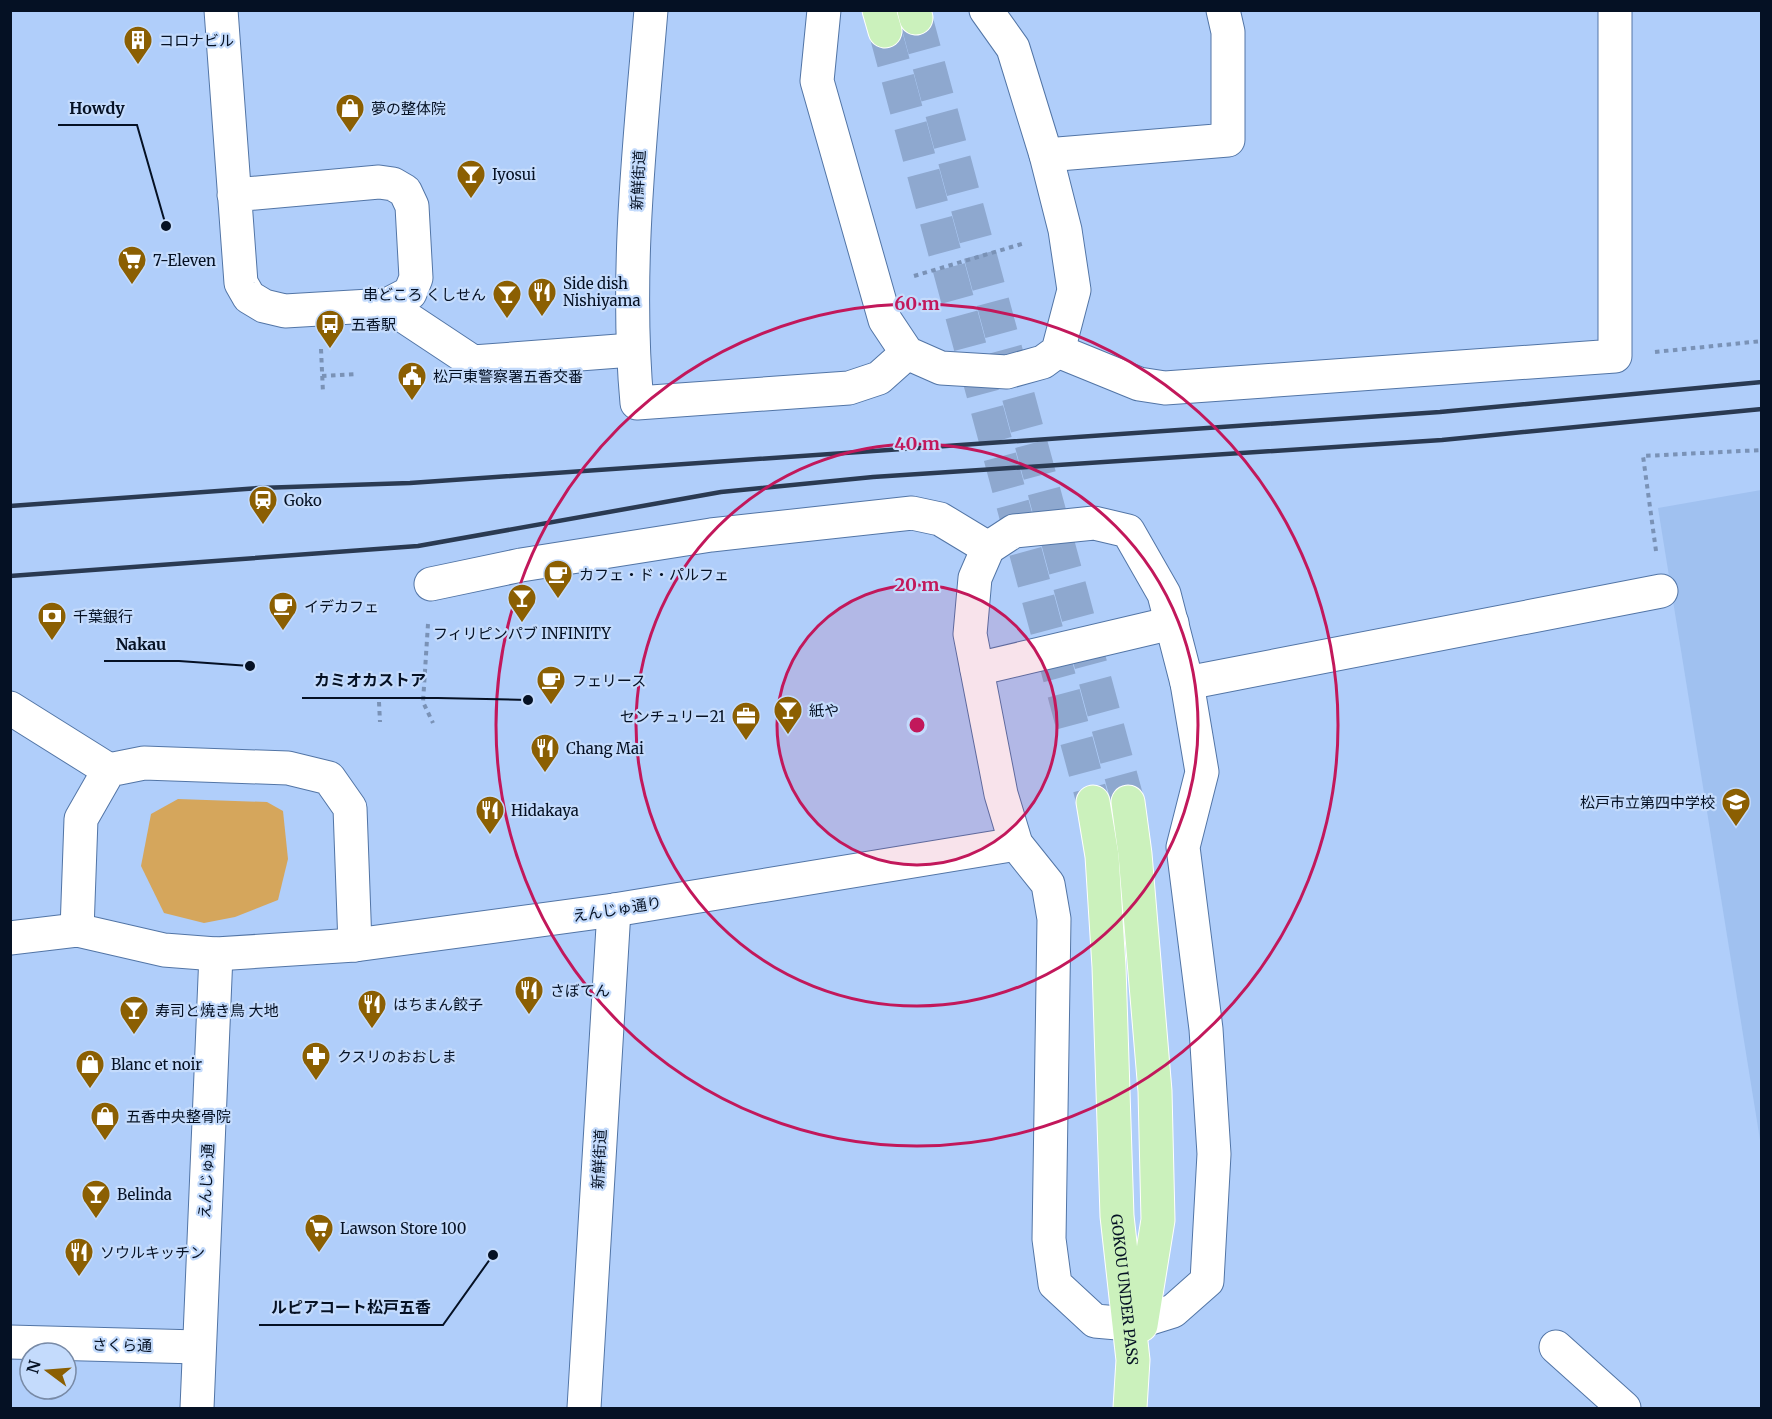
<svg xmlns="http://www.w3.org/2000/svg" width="1772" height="1419" viewBox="0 0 1772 1419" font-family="Merriweather,'Noto Sans JP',serif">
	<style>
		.built { fill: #a0c1f0 }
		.green { fill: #d5a65c }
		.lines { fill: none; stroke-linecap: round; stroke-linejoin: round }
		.major-tunnel { stroke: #8ea8cf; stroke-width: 33; stroke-dasharray: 33 16; stroke-linecap: butt }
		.minor-casing { stroke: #5275a6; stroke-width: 35 }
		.major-casing { stroke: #fff; stroke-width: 35 }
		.path { stroke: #7a92b6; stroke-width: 4; stroke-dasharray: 4.5 4.5; stroke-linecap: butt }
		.minor { stroke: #fff; stroke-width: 33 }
		.major { stroke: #cbf1bc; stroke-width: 33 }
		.rail { stroke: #2a3a52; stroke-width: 4.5 }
		.ring { fill: none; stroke: #c2185b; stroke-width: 3 }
		.labels { text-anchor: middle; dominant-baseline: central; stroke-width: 4.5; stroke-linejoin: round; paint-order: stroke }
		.poi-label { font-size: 15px; fill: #051124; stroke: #c4dbfc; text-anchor: start }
		.street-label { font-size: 15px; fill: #051124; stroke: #c4dbfc }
		.centre { fill: #c2185b; stroke: #c4dbfc; stroke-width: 3 }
		.ring-label { font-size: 18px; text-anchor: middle; font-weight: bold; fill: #c2185b; stroke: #c4dbfc; stroke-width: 4.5; stroke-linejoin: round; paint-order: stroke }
		.leader { fill: none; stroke: #051124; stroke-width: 2 }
		.callout-dot { fill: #051124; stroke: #c4dbfc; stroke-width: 2 }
		.callout-label { font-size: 16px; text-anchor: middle; font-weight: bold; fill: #051124; stroke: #c4dbfc; stroke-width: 4.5; stroke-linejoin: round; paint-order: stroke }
	</style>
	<rect width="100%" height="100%" fill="#b0cefa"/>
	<path class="built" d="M1761,490V1146L1658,508Z"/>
	<path class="green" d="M178,799L267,802L283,811L288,859L278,900L235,917L204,923L164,913L141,866L151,814Z"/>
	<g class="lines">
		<g class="major-tunnel">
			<path d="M916,18L1128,802"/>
			<path d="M885,31L1093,802"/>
		</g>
		<g class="minor-casing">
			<g id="minor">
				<path d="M221,10L241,283L249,297L264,306L285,311L387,305L410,293L416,278L412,206L405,191L393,184L379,182L234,195"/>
				<path d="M651,10C640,140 625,273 637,403L849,388L879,378L907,353"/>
				<path d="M824,10L817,81L885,320L907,353L941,368L1007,372L1043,362L1058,351L1074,290L1065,230L1046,155L1013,48L986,10"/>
				<path d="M1046,155L1228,140V32L1223,10"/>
				<path d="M387,305L473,362L632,350"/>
				<path d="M1058,351L1139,384L1165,388L1615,356V10"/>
				<path d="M431,584L521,565L711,535L912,513L940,519L988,548"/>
				<path d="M977,669L1172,623"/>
				<path d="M1187,683L1661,591"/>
				<path d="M10,708L109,770"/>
				<path d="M77,930L81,819L109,770L144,763L288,768L329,778L350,808L355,945"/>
				<path d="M10,938L77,930L164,950L216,954L355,945L614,910L1016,844"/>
				<path d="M1129,1324L1095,1321L1055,1284L1049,1239L1054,919L1048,884L1016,844L1001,794L970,634L975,578L988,548L1014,531L1094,523L1128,531L1164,594L1187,683L1202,772L1183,847L1206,1029L1214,1154L1207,1281L1173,1311L1141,1321"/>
				<path d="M10,1342L198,1347"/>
				<path d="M1556,1347L1624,1408"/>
				<path d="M197,1408L216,954"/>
				<path d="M584,1408L614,910"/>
			</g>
		</g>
		<g class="major-casing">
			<g id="major">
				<path d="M879,10L885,31"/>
				<path d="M914,10L916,18"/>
				<path id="s1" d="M1093,802L1102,856L1109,967L1117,1216L1133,1360L1130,1408"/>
				<path d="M1128,802L1135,854L1155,1091L1158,1220L1141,1325"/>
			</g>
		</g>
		<g class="path">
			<path d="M914,276L1025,243"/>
			<path d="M321,349L323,393"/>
			<path d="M1655,352L1762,341"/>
			<path d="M322,376L357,374"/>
			<path d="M1656,551L1643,456L1762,450"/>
			<path d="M428,624L423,702L433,723"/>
			<path d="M379,702L380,722"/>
		</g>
		<use href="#minor" class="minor"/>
		<use href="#major" class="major"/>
		<g class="rail">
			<path d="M10,506L259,488L410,483L1440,412L1762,382"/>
			<path d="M10,576L418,546L721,492L873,477L1442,440L1762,409"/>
		</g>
	</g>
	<circle cx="917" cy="725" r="140" fill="#c2185b" fill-opacity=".12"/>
	<g class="ring">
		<circle cx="917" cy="725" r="140"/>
		<circle cx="917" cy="725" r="281"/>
		<circle cx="917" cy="725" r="421"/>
	</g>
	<defs>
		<g id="building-pin" transform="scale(1.5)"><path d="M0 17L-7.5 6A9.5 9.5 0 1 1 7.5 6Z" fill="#8b5f02" stroke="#c4dbfc"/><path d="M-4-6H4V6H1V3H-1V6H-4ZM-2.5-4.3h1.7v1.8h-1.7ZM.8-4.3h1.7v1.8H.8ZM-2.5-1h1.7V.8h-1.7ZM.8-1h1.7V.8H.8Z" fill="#fff"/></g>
		<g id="shop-pin" transform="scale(1.5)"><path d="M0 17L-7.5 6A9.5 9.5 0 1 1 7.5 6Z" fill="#8b5f02" stroke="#c4dbfc"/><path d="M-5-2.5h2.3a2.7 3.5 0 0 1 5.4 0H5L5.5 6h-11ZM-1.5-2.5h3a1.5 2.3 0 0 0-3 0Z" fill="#fff"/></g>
		<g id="bar-pin" transform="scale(1.5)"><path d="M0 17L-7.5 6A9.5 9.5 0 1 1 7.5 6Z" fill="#8b5f02" stroke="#c4dbfc"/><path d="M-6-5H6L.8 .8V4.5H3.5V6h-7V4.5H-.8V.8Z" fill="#fff"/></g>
		<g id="supermarket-pin" transform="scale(1.5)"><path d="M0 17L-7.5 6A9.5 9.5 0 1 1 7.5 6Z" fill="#8b5f02" stroke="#c4dbfc"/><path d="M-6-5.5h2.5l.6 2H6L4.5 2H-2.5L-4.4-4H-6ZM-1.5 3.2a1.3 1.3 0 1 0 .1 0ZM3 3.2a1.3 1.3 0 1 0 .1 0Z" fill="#fff"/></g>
		<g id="restaurant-pin" transform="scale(1.5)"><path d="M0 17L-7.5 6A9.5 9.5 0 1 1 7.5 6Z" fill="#8b5f02" stroke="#c4dbfc"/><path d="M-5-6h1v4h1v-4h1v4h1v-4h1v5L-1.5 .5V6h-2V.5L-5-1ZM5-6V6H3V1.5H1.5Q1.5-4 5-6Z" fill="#fff"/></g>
		<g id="bus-pin" transform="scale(1.5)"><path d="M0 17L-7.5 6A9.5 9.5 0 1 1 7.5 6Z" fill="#8b5f02" stroke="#c4dbfc"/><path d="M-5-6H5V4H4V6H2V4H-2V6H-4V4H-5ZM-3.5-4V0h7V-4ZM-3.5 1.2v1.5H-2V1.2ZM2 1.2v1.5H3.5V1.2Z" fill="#fff"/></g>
		<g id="civic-pin" transform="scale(1.5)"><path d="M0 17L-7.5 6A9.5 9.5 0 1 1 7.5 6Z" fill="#8b5f02" stroke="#c4dbfc"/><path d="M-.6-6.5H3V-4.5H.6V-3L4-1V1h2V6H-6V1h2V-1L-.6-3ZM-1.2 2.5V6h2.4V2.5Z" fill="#fff"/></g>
		<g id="station-pin" transform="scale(1.5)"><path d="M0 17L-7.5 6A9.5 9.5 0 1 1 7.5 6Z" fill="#8b5f02" stroke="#c4dbfc"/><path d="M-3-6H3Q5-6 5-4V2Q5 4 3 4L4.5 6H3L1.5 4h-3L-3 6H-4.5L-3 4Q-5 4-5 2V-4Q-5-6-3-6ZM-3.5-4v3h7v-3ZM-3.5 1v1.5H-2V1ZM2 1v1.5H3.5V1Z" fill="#fff"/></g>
		<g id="cafe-pin" transform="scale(1.5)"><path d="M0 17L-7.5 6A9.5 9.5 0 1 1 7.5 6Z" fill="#8b5f02" stroke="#c4dbfc"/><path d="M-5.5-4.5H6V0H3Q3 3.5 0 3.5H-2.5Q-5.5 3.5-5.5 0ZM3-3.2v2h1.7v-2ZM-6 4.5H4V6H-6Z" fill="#fff"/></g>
		<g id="bank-pin" transform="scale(1.5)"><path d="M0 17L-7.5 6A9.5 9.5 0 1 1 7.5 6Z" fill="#8b5f02" stroke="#c4dbfc"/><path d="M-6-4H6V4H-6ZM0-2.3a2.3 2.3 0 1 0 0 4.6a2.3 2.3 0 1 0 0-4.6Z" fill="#fff"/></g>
		<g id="office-pin" transform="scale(1.5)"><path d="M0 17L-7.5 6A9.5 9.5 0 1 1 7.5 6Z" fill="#8b5f02" stroke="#c4dbfc"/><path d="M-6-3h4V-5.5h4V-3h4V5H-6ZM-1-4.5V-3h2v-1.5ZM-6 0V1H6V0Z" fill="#fff"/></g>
		<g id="school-pin" transform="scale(1.5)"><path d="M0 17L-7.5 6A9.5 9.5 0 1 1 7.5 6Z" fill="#8b5f02" stroke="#c4dbfc"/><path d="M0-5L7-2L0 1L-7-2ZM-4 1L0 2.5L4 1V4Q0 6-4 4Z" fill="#fff"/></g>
		<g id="pharmacy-pin" transform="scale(1.5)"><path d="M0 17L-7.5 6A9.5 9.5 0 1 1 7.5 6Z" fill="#8b5f02" stroke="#c4dbfc"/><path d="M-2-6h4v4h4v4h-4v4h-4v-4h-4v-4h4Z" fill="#fff"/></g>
	</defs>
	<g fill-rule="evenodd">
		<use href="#building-pin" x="138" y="40"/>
		<use href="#shop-pin" x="350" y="108"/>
		<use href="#bar-pin" x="471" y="174"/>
		<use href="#supermarket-pin" x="132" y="260"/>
		<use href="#restaurant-pin" x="542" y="292"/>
		<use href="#bar-pin" x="507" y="294"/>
		<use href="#bus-pin" x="330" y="324"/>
		<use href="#civic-pin" x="412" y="376"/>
		<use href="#station-pin" x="263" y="500"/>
		<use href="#cafe-pin" x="558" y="574"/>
		<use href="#bar-pin" x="522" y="598"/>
		<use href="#cafe-pin" x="283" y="606"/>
		<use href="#bank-pin" x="52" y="616"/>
		<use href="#cafe-pin" x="551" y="680"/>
		<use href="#bar-pin" x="788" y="710"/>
		<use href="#office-pin" x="746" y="716"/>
		<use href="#restaurant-pin" x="545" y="748"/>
		<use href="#school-pin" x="1736" y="802"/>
		<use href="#restaurant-pin" x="490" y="810"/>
		<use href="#restaurant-pin" x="529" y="990"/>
		<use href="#restaurant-pin" x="372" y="1004"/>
		<use href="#bar-pin" x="134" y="1010"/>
		<use href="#pharmacy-pin" x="316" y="1056"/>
		<use href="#shop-pin" x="90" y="1064"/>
		<use href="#shop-pin" x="105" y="1116"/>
		<use href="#bar-pin" x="96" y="1194"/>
		<use href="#supermarket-pin" x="319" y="1228"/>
		<use href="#restaurant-pin" x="79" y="1252"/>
	</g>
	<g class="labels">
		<g class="poi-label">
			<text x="159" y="40">コロナビル</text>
			<text x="371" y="108">夢の整体院</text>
			<text x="492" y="174">Iyosui</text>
			<text x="153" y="260">7-Eleven</text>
			<text x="563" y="283">Side dish<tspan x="563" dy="17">Nishiyama</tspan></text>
			<text x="486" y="294" text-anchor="end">串どころ くしせん</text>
			<text x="351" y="324">五香駅</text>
			<text x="433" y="376">松戸東警察署五香交番</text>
			<text x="284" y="500">Goko</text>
			<text x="579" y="574">カフェ・ド・パルフェ</text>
			<text x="304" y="606">イデカフェ</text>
			<text x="73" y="616">千葉銀行</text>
			<text x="522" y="633" text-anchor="middle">フィリピンパブ INFINITY</text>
			<text x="572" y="680">フェリース</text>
			<text x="809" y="710">紙や</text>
			<text x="725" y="716" text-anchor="end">センチュリー21</text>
			<text x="566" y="748">Chang Mai</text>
			<text x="1715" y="802" text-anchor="end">松戸市立第四中学校</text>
			<text x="511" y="810">Hidakaya</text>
			<text x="550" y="990">さぼてん</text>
			<text x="393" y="1004">はちまん餃子</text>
			<text x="155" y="1010">寿司と焼き鳥 大地</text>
			<text x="337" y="1056">クスリのおおしま</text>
			<text x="111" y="1064">Blanc et noir</text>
			<text x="126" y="1116">五香中央整骨院</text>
			<text x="117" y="1194">Belinda</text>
			<text x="340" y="1228">Lawson Store 100</text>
			<text x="100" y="1252">ソウルキッチン</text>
		</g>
		<g class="street-label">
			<text transform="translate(638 180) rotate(-87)">新鮮街道</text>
			<text transform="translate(617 909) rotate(-9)">えんじゅ通り</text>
			<text transform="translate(599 1159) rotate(-87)">新鮮街道</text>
			<text transform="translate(206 1181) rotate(-87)">えんじゅ通</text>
			<text stroke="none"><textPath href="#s1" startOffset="489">GOKOU UNDER PASS</textPath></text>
			<text transform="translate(122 1345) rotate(1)">さくら通</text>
		</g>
	</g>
	<circle cx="917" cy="725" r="9" class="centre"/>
	<g class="ring-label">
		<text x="917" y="310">60 m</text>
		<text x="917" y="450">40 m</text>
		<text x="917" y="591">20 m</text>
	</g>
	<path class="leader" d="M166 226L137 125H58M250 666L179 661H104M528 700L438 698H302M493 1255L443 1325H259"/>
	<g class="callout-dot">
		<circle cx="166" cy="226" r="6"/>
		<circle cx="250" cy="666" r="6"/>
		<circle cx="528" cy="700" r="6"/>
		<circle cx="493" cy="1255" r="6"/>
	</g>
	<g class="callout-label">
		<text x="97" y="114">Howdy</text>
		<text x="141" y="650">Nakau</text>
		<text x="370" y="686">カミオカストア</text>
		<text x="351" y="1313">ルピアコート松戸五香</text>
	</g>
	<rect width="1772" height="1419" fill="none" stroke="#051124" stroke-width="24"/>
	<g transform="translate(48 1371) rotate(286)"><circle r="28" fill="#c4dbfc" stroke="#788aa6" stroke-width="1.5"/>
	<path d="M0-4.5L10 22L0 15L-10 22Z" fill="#8b5f02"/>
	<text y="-9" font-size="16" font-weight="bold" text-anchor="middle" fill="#051124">N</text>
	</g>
</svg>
